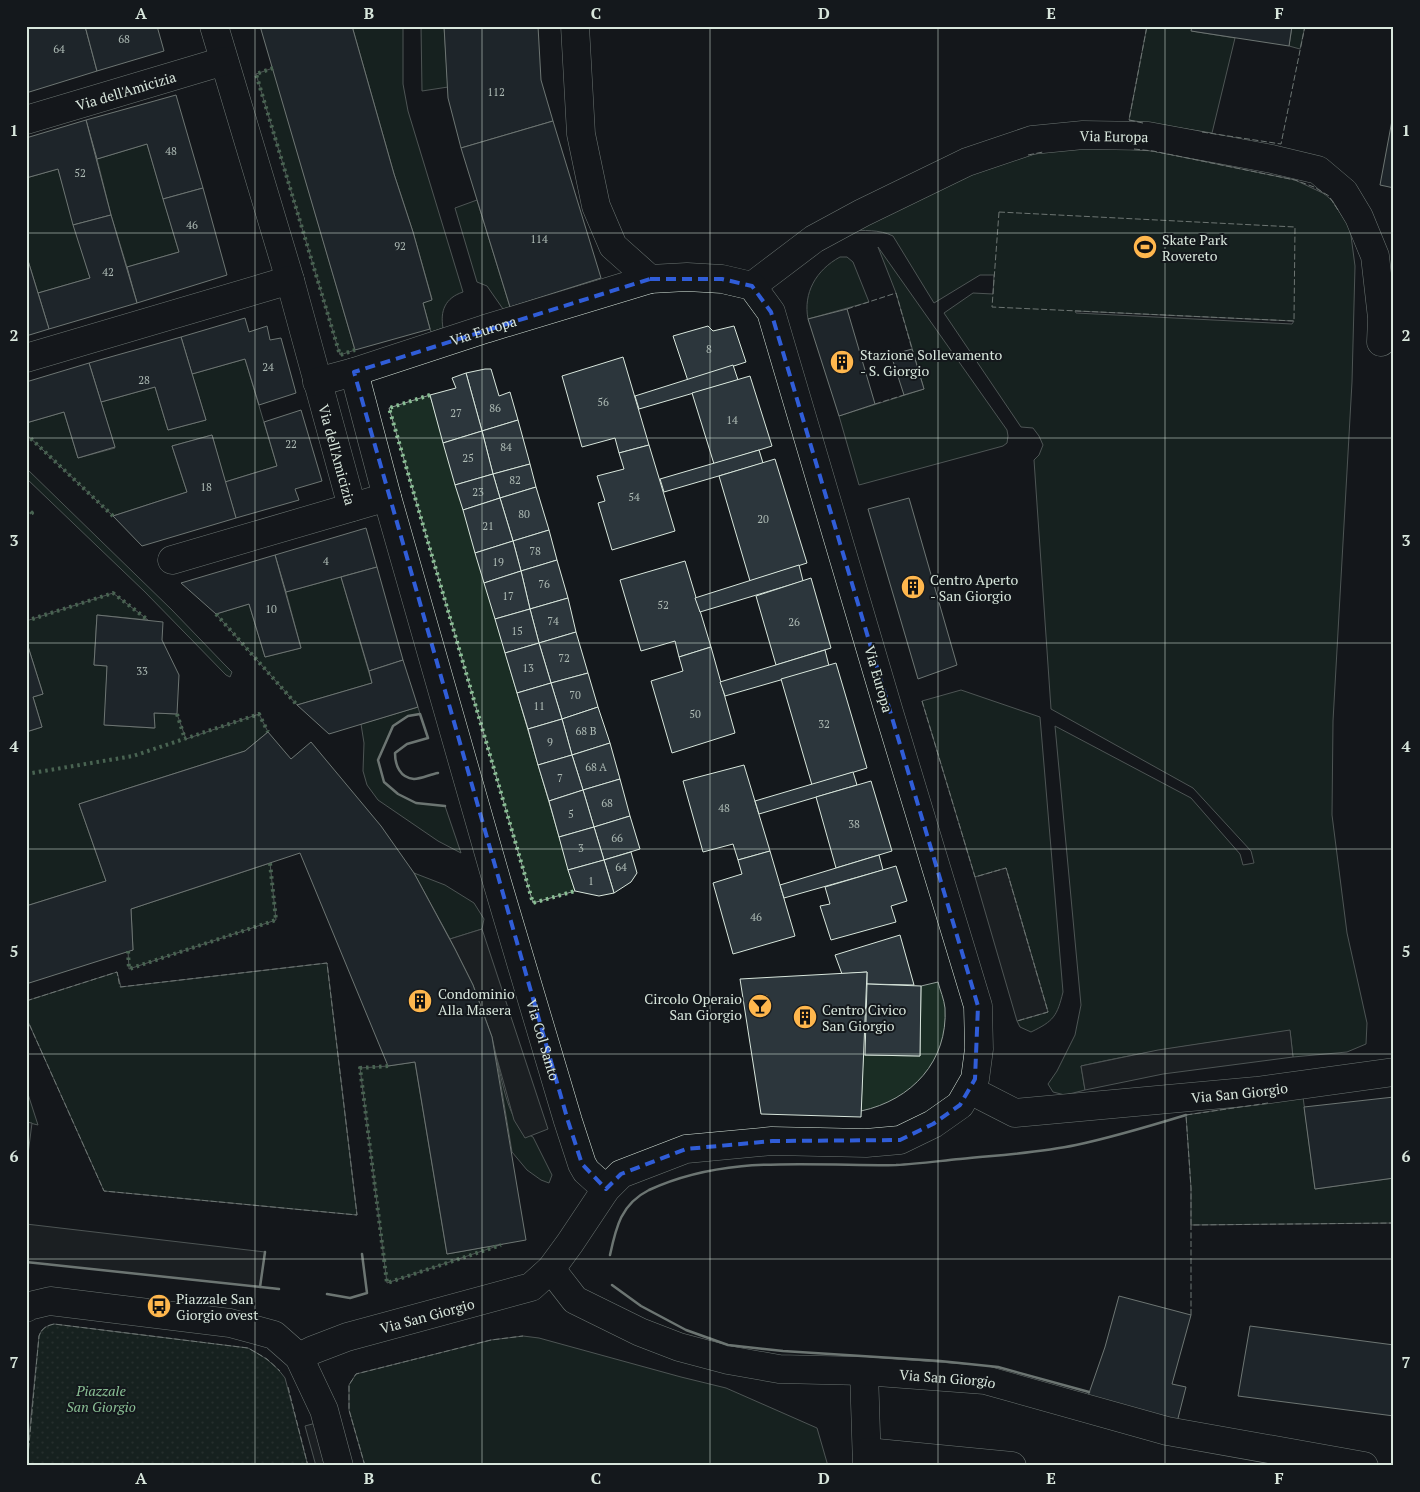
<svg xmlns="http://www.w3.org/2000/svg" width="1420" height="1492" viewBox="0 0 1420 1492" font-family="'PT Serif',serif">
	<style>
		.grass { fill: #1a2d24; stroke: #939e99; fill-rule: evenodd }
		.park { fill: url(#park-dots); stroke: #939e99 }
		.parking { fill: #24282b; stroke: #939e99 }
		.building { fill: #2c363c; stroke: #d8e6dc }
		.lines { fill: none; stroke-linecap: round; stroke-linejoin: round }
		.pedestrian-casing { stroke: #d8e6dc; stroke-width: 29 }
		.minor-casing { stroke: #d8e6dc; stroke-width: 29 }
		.pedestrian { stroke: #14181c; stroke-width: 28 }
		.minor { stroke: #14181c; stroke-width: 28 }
		.hedge { stroke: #8ac095; stroke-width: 4; stroke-dasharray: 2.5 4; stroke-linecap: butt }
		.fence { stroke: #d8e6dc; stroke-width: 1; stroke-dasharray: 6 2.5; stroke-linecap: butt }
		.wall { stroke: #d8e6dc; stroke-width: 2.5 }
		.marked { fill: none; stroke: #305dd8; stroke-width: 4; stroke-dasharray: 10 6; stroke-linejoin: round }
		.grid { fill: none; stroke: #d8e6dc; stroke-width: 1; stroke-opacity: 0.55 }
		.labels { text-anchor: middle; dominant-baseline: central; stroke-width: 4; stroke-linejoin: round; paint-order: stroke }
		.number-label { font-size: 11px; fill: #adbab4 }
		.street-label { font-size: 14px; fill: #d8e6dc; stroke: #14181c }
		.poi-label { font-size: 14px; fill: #d8e6dc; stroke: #14181c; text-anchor: start }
		.park-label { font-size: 14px; font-style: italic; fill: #8ac095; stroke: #14181c }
		.neatline { fill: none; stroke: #d8e6dc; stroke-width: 2 }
		.grid-label { font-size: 16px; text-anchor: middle; font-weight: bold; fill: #d8e6dc }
	</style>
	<defs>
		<pattern id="park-dots" width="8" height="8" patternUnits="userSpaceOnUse" patternTransform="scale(1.25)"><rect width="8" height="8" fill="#1a2d24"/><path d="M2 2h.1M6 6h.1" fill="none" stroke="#3b4b43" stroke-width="1.8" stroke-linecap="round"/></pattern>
	</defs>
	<rect width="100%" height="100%" fill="#14181c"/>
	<g class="grass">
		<path d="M352,26H403V84L408,111L463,292C445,298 440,311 443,328L431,332L423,303L432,299L413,232L394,174Z"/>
		<path d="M421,26H444L448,87L422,91Z"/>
		<path d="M1147,26H1192V31L1235,38L1212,133L1129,120Z"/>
		<path d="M1292,26H1305L1300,49L1289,46Z"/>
		<path d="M273,68L355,350L340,355L256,74Z"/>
		<path d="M147,144L179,252L127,267L111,215L97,159Z"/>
		<path d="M1079,146L1153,151L1295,180L1329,196L1350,228L1355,266L1352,382L1333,721L1332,815L1347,933L1367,1023L1366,1044L1347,1052L1293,1057L1290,1031C1220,1041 1150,1050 1081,1066L1085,1090L1065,1095L1053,1092L1048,1084L1057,1071L1075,1035L1081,1005L1055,726L1191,798L1240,854L1243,865L1254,863L1251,851L1193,788L1051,709L1034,460L1039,455L1043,445L1039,436L1033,428L1021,427L944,313L973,293L993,294L994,275H980L934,303L893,236C879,229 864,231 848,230L970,175L1029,155ZM1075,311L1293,321H1294L1292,324L1076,313Z"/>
		<path d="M58,169L90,278L38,293L26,254V178Z"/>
		<path d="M477,200L510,307L503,309L487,286L477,282L455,208Z"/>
		<path d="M878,247L1007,430L1008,436L1007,443L1003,446L859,485L839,416L924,389L896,293Z"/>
		<path d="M840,257H847L853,262L869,302L808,319C803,293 816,270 840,257Z"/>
		<path d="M245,359L277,466L225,482L212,435L172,446L187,492L113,516L26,434V423L64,412L78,458L115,448L101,402L155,387L168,430L206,420L192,374Z"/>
		<path d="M430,395L575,891L533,903L389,408Z"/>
		<path d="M26,468L172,610L224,664L232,672L230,677L226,675L145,592L26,478Z"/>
		<path d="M341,577L372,683L297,705L216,614L249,604L265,657L301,648L286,592Z"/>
		<path d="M113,593L148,620L97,615L94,665L107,666L105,725L154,728V713L177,714L186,739L259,714L268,732L245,751L79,804L106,881L26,906V732L42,727L33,697L43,694L26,640V621Z"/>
		<path d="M961,690L1040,717L1063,992C1057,1016 1054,1021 1031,1032L1020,1027L1017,1021L1048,1012L1006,868L975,877L922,701Z"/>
		<path d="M418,707L420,714L408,716L393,726L378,760L384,782L398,794L416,803L445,806L461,853L438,841L378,800L367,785L363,771L364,743L361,724Z"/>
		<path d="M270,863L276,920L129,969L128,951L133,950L131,909Z"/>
		<path d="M414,873L445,885L474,903L484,919L482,929L450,939Z"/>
		<path d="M327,963L357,1215L104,1191L26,1017V1001L117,972L121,987Z"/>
		<path d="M938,982C940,990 944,999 945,1008C948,1061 912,1100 861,1111L863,1055L920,1056L921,986Z"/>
		<path d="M496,1055C502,1079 508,1127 533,1137L552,1175L549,1183L541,1180L527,1170L512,1152Z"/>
		<path d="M415,1062L447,1254L503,1244L387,1283L360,1068L388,1066Z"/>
		<path d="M26,1090L27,1091L38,1125L26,1122Z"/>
		<path d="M1303,1097L1315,1189L1394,1178V1223L1191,1225V1188L1186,1115Z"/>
		<path d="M523,1336L539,1338L681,1377L726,1388L817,1428L828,1466H365L349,1410V1385L356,1374L491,1340Z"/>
	</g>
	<path class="park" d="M54,1324L248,1348C263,1356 275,1364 285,1378L308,1466H26L39,1336C42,1328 46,1326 54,1324Z"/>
	<g class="parking">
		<path d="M1006,868L1048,1012L1017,1021L975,877Z"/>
		<path d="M482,929L548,1129L525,1138L514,1120L496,1055L492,1037L473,985L450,939Z"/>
		<path d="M1290,1030L1293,1057L1163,1074L1085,1090L1081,1066L1158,1050Z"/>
		<path d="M26,1122L32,1123L26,1170Z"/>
		<path d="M26,1224L265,1252L260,1287L26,1262Z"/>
		<path d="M316,1423L328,1466H316L305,1426Z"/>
	</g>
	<g class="building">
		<path d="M26,26H85L97,71L26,93Z"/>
		<path d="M85,26H157L164,51L97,71Z"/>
		<path d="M260,26H352L394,174L413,232L432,300L423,303L430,329L355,350Z"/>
		<path d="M444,26H538L541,80L553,121L461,148L448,98Z"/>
		<path d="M1192,26H1292L1289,46L1191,31Z"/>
		<path d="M176,95L203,188L163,199L147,144L97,159L86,120Z"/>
		<path d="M1393,115H1394V188L1380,185Z"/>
		<path d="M86,120L111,215L73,225L58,169L26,178V138Z"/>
		<path d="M553,121L601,278L510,307L461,148Z"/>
		<path d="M203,188L227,275L137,303L127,267L179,252L163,199Z"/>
		<path d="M111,215L137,303L49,329L38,293L90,278L73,225Z"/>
		<path d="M26,254L49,329L26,336Z"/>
		<path d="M847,309L875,404L839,416L808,319Z"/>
		<path d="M245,318L249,332L267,326L270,340L281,338L296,393L259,405L245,359L192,374L181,337Z"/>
		<path d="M708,326L713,331L734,326L746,362L688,381L673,336Z"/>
		<path d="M181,337L206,420L168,430L155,387L101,402L89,363Z"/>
		<path d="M912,349L924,389L904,395L891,355Z"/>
		<path d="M623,357L649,445L619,453L615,438L582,447L562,376Z"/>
		<path d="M89,363L115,447L78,458L64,412L26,423V382Z"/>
		<path d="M733,365L738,380L639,409L635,396Z"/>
		<path d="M485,369H491L499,396L510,392L518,420L482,431L466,373Z"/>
		<path d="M466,373L482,431L443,443L430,395L456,388L452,378Z"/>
		<path d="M750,376L772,446L714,464L692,393Z"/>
		<path d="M301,410L322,481L295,489L299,500L236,518L225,482L277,466L264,422Z"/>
		<path d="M518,420L530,464L493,474L482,431Z"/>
		<path d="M482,431L493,474L455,485L443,443Z"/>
		<path d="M212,435L236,518L142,546L113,516L187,492L172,446Z"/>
		<path d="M649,445L675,531L612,550L598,503L605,501L597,476L624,469L619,453Z"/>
		<path d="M759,450L763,463L664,492L660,479Z"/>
		<path d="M775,459L807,563L750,581L719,476Z"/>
		<path d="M530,464L536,487L500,498L493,474Z"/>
		<path d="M493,474L500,498L463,510L455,485Z"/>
		<path d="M536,487L549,530L513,541L500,498Z"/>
		<path d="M500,498L513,541L475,553L463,510Z"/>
		<path d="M909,498L957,665L918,679L868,509Z"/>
		<path d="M366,528L377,567L286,592L275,555Z"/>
		<path d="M549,530L557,560L521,571L513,541Z"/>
		<path d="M513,541L521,571L484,583L475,553Z"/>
		<path d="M275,555L301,648L265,657L249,604L216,614L181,583Z"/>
		<path d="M557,560L568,598L530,609L521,571Z"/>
		<path d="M685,561L711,647L679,657L675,641L641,651L620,580Z"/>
		<path d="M799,565L803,581L700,612L695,598Z"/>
		<path d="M377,567L403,660L369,671L341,577Z"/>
		<path d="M521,571L530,609L495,619L484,583Z"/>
		<path d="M811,578L831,648L776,665L756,596Z"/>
		<path d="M568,598L576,632L539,643L530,609Z"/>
		<path d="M530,609L539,643L505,653L495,619Z"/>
		<path d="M97,615L163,622L162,640L179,675L177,714L154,713L155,728L104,725L107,666L94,665Z"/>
		<path d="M576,632L588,673L551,683L539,643Z"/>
		<path d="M26,640L43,694L33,697L42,727L26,732Z"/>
		<path d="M539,643L551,683L517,693L505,653Z"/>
		<path d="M711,647L735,733L672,753L651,681L683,671L679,657Z"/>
		<path d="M825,650L829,666L725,696L720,682Z"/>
		<path d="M403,660L418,707L329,734L297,705L372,683L369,671Z"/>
		<path d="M836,663L867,768L812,785L781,679Z"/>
		<path d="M588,673L598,707L562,719L551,683Z"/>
		<path d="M551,683L562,719L528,729L517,693Z"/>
		<path d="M598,707L610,743L572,755L562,719Z"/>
		<path d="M562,719L572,755L538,765L528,729Z"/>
		<path d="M268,732L291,759L311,742L381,826L414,873L455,949L473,985L492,1037L526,1240L447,1254L415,1062L388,1066L300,853L131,909L133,950L26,984V906L106,881L79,804L245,751Z"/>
		<path d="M610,743L620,779L583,790L572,755Z"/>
		<path d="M572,755L583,790L549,801L538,765Z"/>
		<path d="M744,765L770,851L738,860L733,844L703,852L683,781Z"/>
		<path d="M853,772L857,785L759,814L755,801Z"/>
		<path d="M620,779L630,816L594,827L583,790Z"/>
		<path d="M871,781L892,851L836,868L816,797Z"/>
		<path d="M583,790L594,827L559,837L549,801Z"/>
		<path d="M630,816L640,849L604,860L594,827Z"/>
		<path d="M594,827L604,860L568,870L559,837Z"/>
		<path d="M770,851L795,936L733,954L713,883L742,874L738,860Z"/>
		<path d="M631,852L637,873L631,882L614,893L604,860Z"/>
		<path d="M879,855L883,870L784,898L780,885Z"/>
		<path d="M604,860L614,893L599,896L575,891L568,870Z"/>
		<path d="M896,866L907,901L891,906L896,922L831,940L820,906L830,904L825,887Z"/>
		<path d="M900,935L914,985L867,984V972L842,974L835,955Z"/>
		<path d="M867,972L861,1117L761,1114L740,979Z"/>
		<path d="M867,984L921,986L920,1056L865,1055Z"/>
		<path d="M1394,1097V1178L1315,1189L1304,1107Z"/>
		<path d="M1119,1296L1191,1315L1172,1384L1186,1387L1176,1426L1088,1396L1105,1347Z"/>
		<path d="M1250,1326L1394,1345V1416L1238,1396Z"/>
	</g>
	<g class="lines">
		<g class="pedestrian-casing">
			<g id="pedestrian">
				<path d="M864,1371L867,1466"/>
				<path d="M867,1452L1012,1466"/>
			</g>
		</g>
		<g class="minor-casing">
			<g id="minor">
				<path id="s1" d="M214,26L290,280L352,507"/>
				<path id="s2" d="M26,120L224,61"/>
				<path id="s3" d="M752,286L814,239L862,213L967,162L1032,140L1083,135L1148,136L1272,159L1318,170L1344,192L1359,217L1375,256L1382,318L1381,342"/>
				<path d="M26,358L290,280"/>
				<path d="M354,372L387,497"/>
				<path id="s4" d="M317,382L354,372L485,329L650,279"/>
				<path id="s5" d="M172,560L387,497L497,882L568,1121L582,1164L586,1171L606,1189"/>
				<path id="s6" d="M970,1090L1015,1113L1256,1091L1394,1072"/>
				<path id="s7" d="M551,1269L575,1300L640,1332L679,1347L728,1360L779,1369L864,1371L985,1380L1167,1431L1364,1466"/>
				<path d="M26,1308L29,1306L50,1301L230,1323L274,1335L299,1357L324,1410L339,1466"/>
				<path id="s8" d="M299,1357L313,1350L347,1337L531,1287L551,1269L570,1243L606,1189L621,1174L686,1149L772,1141L866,1143L900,1140L933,1124L960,1105L975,1079L979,1049L978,1006L889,712L771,312L752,286L722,279L687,277L650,279L613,246L596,206L581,134L575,26"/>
			</g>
		</g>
		<use href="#pedestrian" class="pedestrian"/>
		<use href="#minor" class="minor"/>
		<g class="hedge">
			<path d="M242,26H246"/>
			<path d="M273,68L256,74L340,355L355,350"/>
			<path d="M430,395L389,408L533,903L575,891"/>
			<path d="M26,434L113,516"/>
			<path d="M26,507L32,513L26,515"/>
			<path d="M216,614L297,705"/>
			<path d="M26,621L113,593L148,620"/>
			<path d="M177,714L185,739"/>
			<path d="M26,774L133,756L259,714L268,732"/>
			<path d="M128,951L129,969L276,920L270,863"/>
			<path d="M388,1066L360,1068L387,1283L501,1245"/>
		</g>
		<g class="fence">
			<path d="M1143,123L1129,120L1147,26"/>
			<path d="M1202,132L1281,144L1305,26"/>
			<path d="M1134,149L1153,151L1295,180L1314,187L1329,196L1338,210"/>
			<path d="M1028,155L1043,152"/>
			<path d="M999,212L1295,227L1294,321L992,307Z"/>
			<path d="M847,309L896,293L912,349"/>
			<path d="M875,404L904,395"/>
			<path d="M922,701L975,877L1006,868L1048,1012L1017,1021"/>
			<path d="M26,1001L117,972L120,987L327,963L357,1215L104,1191L26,1017"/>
			<path d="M1268,1103L1186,1115L1191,1188V1225L1394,1223"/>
			<path d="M1191,1315V1225"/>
			<path d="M288,1387L308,1466"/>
			<path d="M27,1466L39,1336C42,1328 46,1326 54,1324L248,1348L267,1359L280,1371"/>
			<path d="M365,1466L349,1410V1385L356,1374L491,1340L523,1336"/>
		</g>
		<g class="wall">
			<path d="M438,773C431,774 421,779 414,779C400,778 395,765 395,753L407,744L428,738L420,714L408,716L393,726L378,760L384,782L398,794L416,803L445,806"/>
			<path d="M610,1255C616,1227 621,1204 649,1190C729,1153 812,1167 896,1165C917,1164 939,1161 960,1159C999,1155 1038,1153 1076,1145C1114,1137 1150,1126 1186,1115"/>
			<path d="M26,1262L279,1289"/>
			<path d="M612,1285L641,1306L686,1330L728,1345L783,1351L940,1361L998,1367L1089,1392"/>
			<path d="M260,1287L265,1252"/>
			<path d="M327,1294L350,1298L367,1293L362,1254"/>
		</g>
	</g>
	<path d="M0 0H1420V1492H0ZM650,279H722L752,286L771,312L978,1006L975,1079L960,1105L933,1124L900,1140L772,1141L686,1149L621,1174L606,1189L582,1164L568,1121L354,372Z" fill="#14181c" fill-opacity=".55" fill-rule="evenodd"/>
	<path class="marked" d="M650,279H722L752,286L771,312L978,1006L975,1079L960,1105L933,1124L900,1140L772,1141L686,1149L621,1174L606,1189L582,1164L568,1121L354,372Z"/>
	<path class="grid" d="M255,26V1466M482,26V1466M710,26V1466M938,26V1466M1165,26V1466M26,233H1394M26,438H1394M26,643H1394M26,849H1394M26,1054H1394M26,1259H1394"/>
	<defs>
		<g id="stadium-disc" transform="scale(1.25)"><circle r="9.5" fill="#ffb74d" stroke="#14181c"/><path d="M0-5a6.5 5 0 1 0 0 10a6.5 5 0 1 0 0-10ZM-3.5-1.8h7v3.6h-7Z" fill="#111"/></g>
		<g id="building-disc" transform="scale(1.25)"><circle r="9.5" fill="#ffb74d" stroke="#14181c"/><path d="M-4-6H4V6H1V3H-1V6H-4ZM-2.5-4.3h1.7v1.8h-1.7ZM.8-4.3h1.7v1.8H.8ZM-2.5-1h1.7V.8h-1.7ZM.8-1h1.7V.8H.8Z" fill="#111"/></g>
		<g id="bar-disc" transform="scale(1.25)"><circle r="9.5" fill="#ffb74d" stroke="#14181c"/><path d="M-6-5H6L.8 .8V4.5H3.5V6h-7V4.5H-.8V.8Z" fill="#111"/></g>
		<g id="bus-disc" transform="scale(1.25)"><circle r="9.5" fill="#ffb74d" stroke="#14181c"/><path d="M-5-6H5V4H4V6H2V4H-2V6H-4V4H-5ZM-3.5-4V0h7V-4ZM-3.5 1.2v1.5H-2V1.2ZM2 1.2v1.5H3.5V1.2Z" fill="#111"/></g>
	</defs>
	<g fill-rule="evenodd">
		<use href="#stadium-disc" x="1145" y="247"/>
		<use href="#building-disc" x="842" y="362"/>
		<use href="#building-disc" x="913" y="587"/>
		<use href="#building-disc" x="420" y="1001"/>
		<use href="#bar-disc" x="760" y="1006"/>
		<use href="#building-disc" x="805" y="1017"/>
		<use href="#bus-disc" x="159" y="1306"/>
	</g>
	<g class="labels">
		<g class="number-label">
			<text x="124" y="39">68</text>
			<text x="59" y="49">64</text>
			<text x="496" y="92">112</text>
			<text x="171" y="151">48</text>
			<text x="80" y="173">52</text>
			<text x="192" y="225">46</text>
			<text x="539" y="239">114</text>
			<text x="400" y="246">92</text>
			<text x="108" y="272">42</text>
			<text x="709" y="349">8</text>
			<text x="268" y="367">24</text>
			<text x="144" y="380">28</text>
			<text x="603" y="402">56</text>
			<text x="495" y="408">86</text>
			<text x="456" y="413">27</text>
			<text x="732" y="420">14</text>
			<text x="291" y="444">22</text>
			<text x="506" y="447">84</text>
			<text x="468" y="458">25</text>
			<text x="515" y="480">82</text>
			<text x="206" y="487">18</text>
			<text x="478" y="492">23</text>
			<text x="634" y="497">54</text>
			<text x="524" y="514">80</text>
			<text x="763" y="519">20</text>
			<text x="488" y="526">21</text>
			<text x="535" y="551">78</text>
			<text x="326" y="561">4</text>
			<text x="498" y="562">19</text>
			<text x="544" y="584">76</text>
			<text x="508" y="596">17</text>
			<text x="663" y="605">52</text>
			<text x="271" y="609">10</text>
			<text x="553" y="621">74</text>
			<text x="794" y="622">26</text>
			<text x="517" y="631">15</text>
			<text x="564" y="658">72</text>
			<text x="528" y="668">13</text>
			<text x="142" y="671">33</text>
			<text x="575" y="695">70</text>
			<text x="539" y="706">11</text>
			<text x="695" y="714">50</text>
			<text x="824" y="724">32</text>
			<text x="586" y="731">68 B</text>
			<text x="550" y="742">9</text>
			<text x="596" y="767">68 A</text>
			<text x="560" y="778">7</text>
			<text x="607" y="803">68</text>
			<text x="724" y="808">48</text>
			<text x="571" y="814">5</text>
			<text x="854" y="824">38</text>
			<text x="617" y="838">66</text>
			<text x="581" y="848">3</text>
			<text x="621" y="867">64</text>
			<text x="591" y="881">1</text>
			<text x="756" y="917">46</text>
		</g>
		<g class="street-label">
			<text stroke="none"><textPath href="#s2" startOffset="104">Via dell'Amicizia</textPath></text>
			<text stroke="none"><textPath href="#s3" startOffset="400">Via Europa</textPath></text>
			<text stroke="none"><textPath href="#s4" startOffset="174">Via Europa</textPath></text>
			<text stroke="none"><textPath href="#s1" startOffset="446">Via dell'Amicizia</textPath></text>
			<text transform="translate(879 679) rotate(74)">Via Europa</text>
			<text stroke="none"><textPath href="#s5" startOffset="789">Via Col Santo</textPath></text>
			<text stroke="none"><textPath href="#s6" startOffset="276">Via San Giorgio</textPath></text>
			<text stroke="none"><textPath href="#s8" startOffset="135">Via San Giorgio</textPath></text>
			<text stroke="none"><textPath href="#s7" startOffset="425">Via San Giorgio</textPath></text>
		</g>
		<g class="poi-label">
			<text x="1162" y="239">Skate Park<tspan x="1162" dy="16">Rovereto</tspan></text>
			<text x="860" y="354">Stazione Sollevamento<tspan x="860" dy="16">- S. Giorgio</tspan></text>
			<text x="930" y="579">Centro Aperto<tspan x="930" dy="16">- San Giorgio</tspan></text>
			<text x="438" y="993">Condominio<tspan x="438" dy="16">Alla Masera</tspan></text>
			<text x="742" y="998" text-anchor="end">Circolo Operaio<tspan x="742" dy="16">San Giorgio</tspan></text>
			<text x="822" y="1009">Centro Civico<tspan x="822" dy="16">San Giorgio</tspan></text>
			<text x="176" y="1298">Piazzale San<tspan x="176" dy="16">Giorgio ovest</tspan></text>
		</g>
		<g class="park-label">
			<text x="101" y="1390">Piazzale<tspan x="101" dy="16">San Giorgio</tspan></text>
		</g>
	</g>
	<rect width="1420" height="1492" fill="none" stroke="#14181c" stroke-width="55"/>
	<rect x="28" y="28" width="1364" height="1436" class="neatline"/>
	<g class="grid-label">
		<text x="141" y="19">A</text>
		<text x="369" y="19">B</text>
		<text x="596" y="19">C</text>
		<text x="824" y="19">D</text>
		<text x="1051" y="19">E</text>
		<text x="1279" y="19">F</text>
		<text x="14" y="136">1</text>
		<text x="1406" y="136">1</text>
		<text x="14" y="341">2</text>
		<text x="1406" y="341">2</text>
		<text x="14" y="546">3</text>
		<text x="1406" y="546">3</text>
		<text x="14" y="752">4</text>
		<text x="1406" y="752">4</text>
		<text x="14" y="957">5</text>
		<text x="1406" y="957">5</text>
		<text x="14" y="1162">6</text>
		<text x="1406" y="1162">6</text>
		<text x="14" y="1368">7</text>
		<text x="1406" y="1368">7</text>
		<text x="141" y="1484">A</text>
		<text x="369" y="1484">B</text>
		<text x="596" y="1484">C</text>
		<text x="824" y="1484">D</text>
		<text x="1051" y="1484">E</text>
		<text x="1279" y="1484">F</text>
	</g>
</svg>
